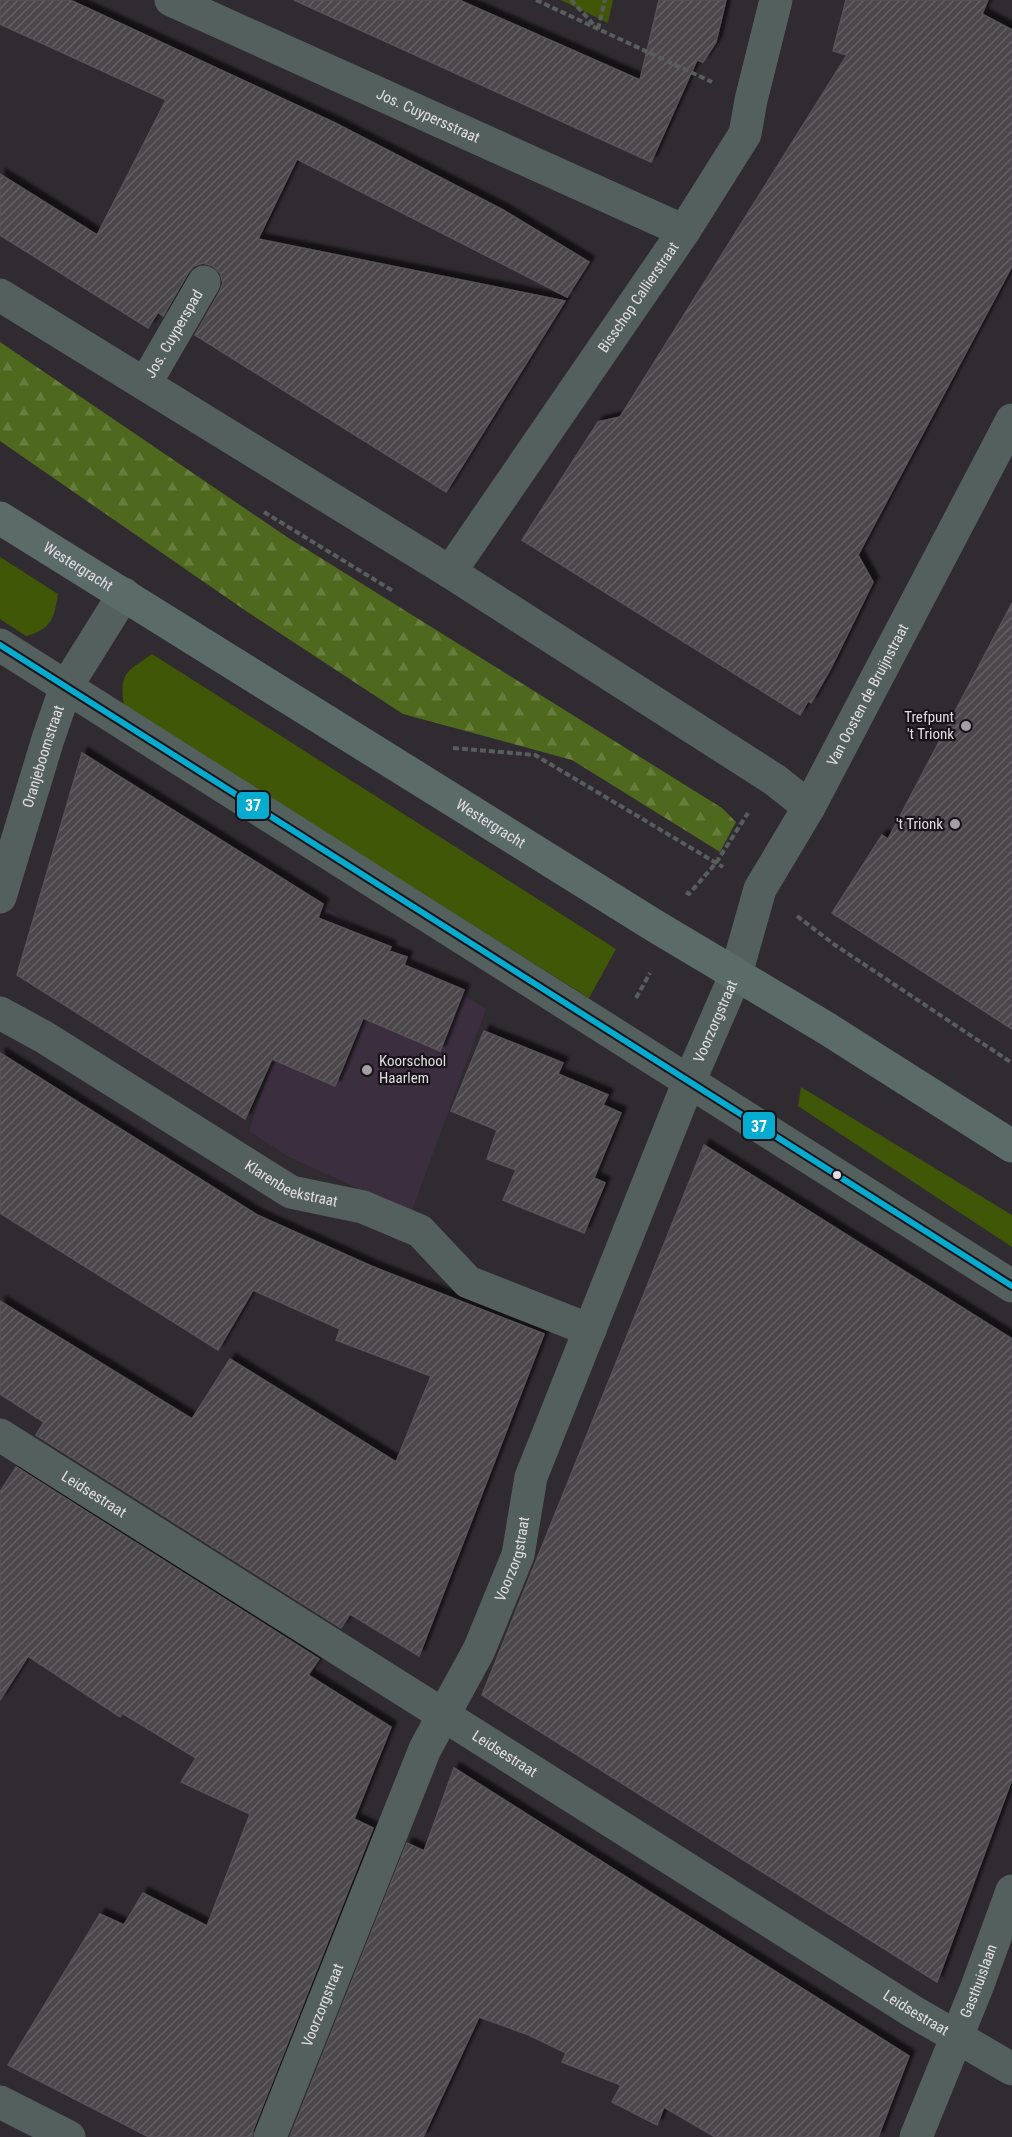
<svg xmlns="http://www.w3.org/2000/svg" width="1012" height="2137" viewBox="0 0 1012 2137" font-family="'Roboto Condensed',sans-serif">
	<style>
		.built { fill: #3b2e3e }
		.green { fill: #3f5707 }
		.forest { fill: url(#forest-firs) }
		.building { fill: url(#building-hatch); stroke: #575258; stroke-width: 1.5; filter: url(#shadow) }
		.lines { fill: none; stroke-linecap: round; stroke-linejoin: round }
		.path { stroke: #585e5e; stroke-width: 4; stroke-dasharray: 6 3; stroke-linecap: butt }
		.street { stroke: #53605d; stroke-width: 33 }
		.secondary { stroke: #5a6b68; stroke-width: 33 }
		.bus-1-casing { stroke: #171318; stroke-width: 10 }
		.bus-1 { stroke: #06acd0; stroke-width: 6 }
		.poi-dot { fill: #a49ea5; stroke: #171318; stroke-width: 2 }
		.bus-dot { fill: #e2dce4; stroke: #171318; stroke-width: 2 }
		.labels { text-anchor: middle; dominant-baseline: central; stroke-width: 4.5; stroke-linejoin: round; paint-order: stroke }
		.street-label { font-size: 15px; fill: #e2dce4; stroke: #171318 }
		.poi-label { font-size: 15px; fill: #e2dce4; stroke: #171318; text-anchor: end }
		.line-badge { stroke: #171318; stroke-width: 2 }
		.badge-label { font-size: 16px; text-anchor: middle; font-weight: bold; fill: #fff }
	</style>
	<defs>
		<pattern id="forest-firs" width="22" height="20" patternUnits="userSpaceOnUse" patternTransform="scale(1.5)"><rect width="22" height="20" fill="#4e681d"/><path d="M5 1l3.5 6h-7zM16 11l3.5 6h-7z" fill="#677d3e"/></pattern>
		<pattern id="building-hatch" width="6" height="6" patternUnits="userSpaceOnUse" patternTransform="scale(1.5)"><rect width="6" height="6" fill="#4b474c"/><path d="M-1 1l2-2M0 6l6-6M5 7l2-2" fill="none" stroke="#656166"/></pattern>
		<filter id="shadow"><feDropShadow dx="5.5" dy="-5.5" stdDeviation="1.5" flood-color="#0009"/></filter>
	</defs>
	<rect width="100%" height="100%" fill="#302b31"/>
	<path class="built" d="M326,908L486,1009L411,1213L289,1157L249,1131Z"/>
	<g class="green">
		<path d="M561,0H613L608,23Z"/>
		<path d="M0,557L58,594C54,618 52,629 26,636L0,619Z"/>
		<path d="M152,654L616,949L589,998L124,707C119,673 126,672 152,654Z"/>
		<path d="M801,1087L1012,1215V1247L798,1106Z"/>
	</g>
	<path class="forest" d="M0,342L287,537L722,808L736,822L720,852L572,760L403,714L246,611L0,441Z"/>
	<g class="building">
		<path d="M0,0H70L335,123L503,210L589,262L567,297L297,159L258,239L565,301L446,492L195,335L220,291L223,283L220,273L213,266L203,263L194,266L188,273L163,316L158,312L148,328L0,235V174L97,235L166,100L0,24Z"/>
		<path d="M294,0H459L640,80L659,0H726L716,42L703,62L697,60L651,162Z"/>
		<path d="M846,0H988L982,14L1012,30V266L858,555L873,582L831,668L811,703L808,701L800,715L522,540L598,422L620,417L847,55L833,51Z"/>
		<path d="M1012,603V1029L832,913L882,835L888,839Z"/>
		<path d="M82,753L323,904L318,918L391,947L389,951L407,957L404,965L464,990L440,1051L363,1018L335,1086L272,1059L245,1119L17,975Z"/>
		<path d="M484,1031L563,1063L558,1074L608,1095L603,1105L621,1113L594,1178L605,1183L584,1233L503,1200L516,1170L487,1159L497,1130L451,1111Z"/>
		<path d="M0,1053L257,1215L371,1266L544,1334L419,1656L350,1614L341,1628L36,1435L44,1422L0,1394V1301L192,1419L230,1359L396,1462L431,1376L336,1340L340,1329L253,1290L218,1350L0,1213Z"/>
		<path d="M704,1145L1012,1339V1779L937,1982L482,1695Z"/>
		<path d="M16,1467L319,1659L308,1675L391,1727L354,1819L373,1828L253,2130L252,2137H149L8,2065L100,1914L124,1925L143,1893L207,1926L250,1814L181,1782L196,1758L122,1713L120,1717L28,1656L0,1700V1492Z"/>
		<path d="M454,1768L909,2056L878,2137H715L664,2107L657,2125L612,2102L621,2085L562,2062L566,2053L529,2035L479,2017L423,2137H290L407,1843L424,1851Z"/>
	</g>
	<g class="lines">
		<g class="path">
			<path d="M536,0L712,82"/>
			<path d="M571,0L597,28"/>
			<path d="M598,29L605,0"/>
			<path d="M264,512L393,591"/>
			<path d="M453,748L535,755L723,867"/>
			<path d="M686,892L689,894L716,863L748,813"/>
			<path d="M797,916L835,945L1012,1063"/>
			<path d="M636,998L650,973"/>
		</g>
		<g class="street">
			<path id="s1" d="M171,0L684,231"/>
			<path d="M0,295L450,572L775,780L809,807"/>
			<path id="s2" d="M145,384L204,282"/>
			<path id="s3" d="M450,572L684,231L745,134L751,100L776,0"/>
			<path d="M0,645L1012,1286"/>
			<path id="s4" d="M0,897L48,739L66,687L124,594"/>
			<path id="s5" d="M0,1013L44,1037L291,1192L363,1207L420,1231L468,1282L590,1330"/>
			<path id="s6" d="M0,1435L912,2011L1012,2069"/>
			<path d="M0,2102L69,2137"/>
			<path id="s7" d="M270,2137L425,1749L479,1650L518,1555L531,1477L683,1096L736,974L760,889L809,807L1012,420"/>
			<path id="s8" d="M916,2137L977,1987L1012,1891"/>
		</g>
		<path class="secondary" id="s9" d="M0,518L655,926L826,1028L1012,1146"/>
		<g class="bus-1-casing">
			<path id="bus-1" d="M0,645L1012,1286"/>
		</g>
		<use href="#bus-1" class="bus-1"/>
	</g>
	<g class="poi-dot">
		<circle cx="966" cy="726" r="6"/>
		<circle cx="955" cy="824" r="6"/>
		<circle cx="367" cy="1070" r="6"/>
	</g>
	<circle class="bus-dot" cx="837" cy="1175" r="5"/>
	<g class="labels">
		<g class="street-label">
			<text stroke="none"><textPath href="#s1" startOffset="282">Jos. Cuypersstraat</textPath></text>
			<text stroke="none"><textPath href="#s3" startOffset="333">Bisschop Callierstraat</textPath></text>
			<text stroke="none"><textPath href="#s2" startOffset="58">Jos. Cuyperspad</textPath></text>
			<text stroke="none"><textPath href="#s9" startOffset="92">Westergracht</textPath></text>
			<text stroke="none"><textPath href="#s7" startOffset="1566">Van Oosten de Bruijnstraat</textPath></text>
			<text stroke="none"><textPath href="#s4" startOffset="147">Oranjeboomstraat</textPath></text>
			<text stroke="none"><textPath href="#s9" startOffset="578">Westergracht</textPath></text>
			<text stroke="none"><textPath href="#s7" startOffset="1204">Voorzorgstraat</textPath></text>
			<text stroke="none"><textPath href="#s5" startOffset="339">Klarenbeekstraat</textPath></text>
			<text stroke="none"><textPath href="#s6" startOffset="111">Leidsestraat</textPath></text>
			<text stroke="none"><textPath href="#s7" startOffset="628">Voorzorgstraat</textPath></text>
			<text stroke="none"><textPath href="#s6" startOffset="597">Leidsestraat</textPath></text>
			<text stroke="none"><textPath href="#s8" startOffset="168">Gasthuislaan</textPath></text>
			<text stroke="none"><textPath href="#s7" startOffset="142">Voorzorgstraat</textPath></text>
			<text stroke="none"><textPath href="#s6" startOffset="1083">Leidsestraat</textPath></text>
		</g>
		<g class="poi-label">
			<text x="954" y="717">Trefpunt<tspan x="954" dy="17">'t Trionk</tspan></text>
			<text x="943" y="824">'t Trionk</text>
			<text x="379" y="1061" text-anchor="start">Koorschool<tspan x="379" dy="17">Haarlem</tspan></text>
		</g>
	</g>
	<g class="line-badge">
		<rect x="236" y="791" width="34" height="29" rx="6" fill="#06acd0"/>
		<rect x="742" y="1111" width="34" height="29" rx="6" fill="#06acd0"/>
	</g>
	<g class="badge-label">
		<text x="253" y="811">37</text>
		<text x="759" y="1132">37</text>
	</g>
</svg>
